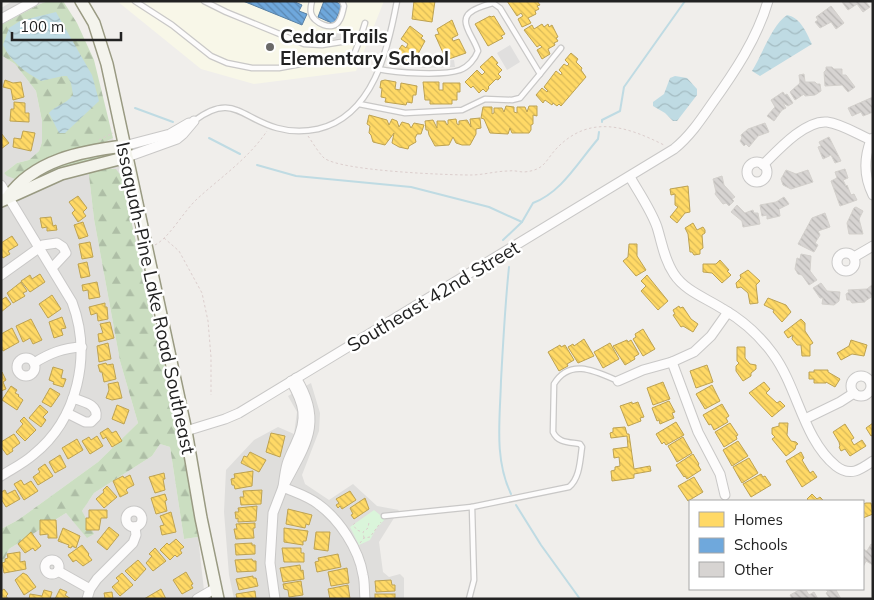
<svg xmlns="http://www.w3.org/2000/svg" width="874" height="600" viewBox="0 0 874 600" font-family="Mulish,sans-serif">
	<style>
		.residential { fill: #dfdedc }
		.education { fill: #f8f7e8 }
		.forest { fill: url(#forest-firs) }
		.park { fill: #daf5da }
		.parking { fill: #e0dfde }
		.water { fill: url(#water-waves) }
		.homes { fill: url(#homes-back-hatch); stroke: #bda252 }
		.schools { fill: url(#schools-back-hatch); stroke: #5880a4 }
		.lines { fill: none; stroke-linecap: round; stroke-linejoin: round }
		.stream { stroke: #bfdbe3; stroke-width: 2 }
		.building { fill: url(#building-back-hatch); stroke: #d3d0cc }
		.lane-casing { stroke: #c9c8c7; stroke-width: 7 }
		.street-casing { stroke: #c9c8c7; stroke-width: 11 }
		.secondary-casing { stroke: #999a82; stroke-width: 14 }
		.path { stroke: #dccecd; stroke-width: 1; stroke-dasharray: 2.5 2.5; stroke-linecap: butt }
		.lane { stroke: #fdfcfc; stroke-width: 4.5 }
		.street { stroke: #fdfcfc; stroke-width: 9 }
		.secondary { stroke: #f4f4ed; stroke-width: 11 }
		.poi-dot { fill: #6a6968; stroke: #fff; stroke-width: 2 }
		.labels { text-anchor: middle; dominant-baseline: central; stroke-width: 5; stroke-linejoin: round; paint-order: stroke }
		.poi-label { font-size: 19px; font-weight: bold; fill: #222; stroke: #fff; text-anchor: start }
		.street-label { font-size: 19px; fill: #222; stroke: #fff }
	</style>
	<defs>
		<pattern id="forest-firs" width="22" height="20" patternUnits="userSpaceOnUse" patternTransform="scale(1.25)"><rect width="22" height="20" fill="#cbdec1"/><path d="M5 1l3.5 6h-7zM16 11l3.5 6h-7z" fill="#aebea6"/></pattern>
		<pattern id="water-waves" width="16" height="10" patternUnits="userSpaceOnUse" patternTransform="scale(1.25)"><rect width="16" height="10" fill="#bfdbe3"/><path d="M0 5q4-4 8 0t8 0" fill="none" stroke="#a4bcc2"/></pattern>
		<pattern id="homes-back-hatch" width="6" height="6" patternUnits="userSpaceOnUse" patternTransform="scale(1.25)"><rect width="6" height="6" fill="#ffd966"/><path d="M-1 5l2 2M0 0l6 6M5-1l2 2" fill="none" stroke="#daba58"/></pattern>
		<pattern id="schools-back-hatch" width="6" height="6" patternUnits="userSpaceOnUse" patternTransform="scale(1.25)"><rect width="6" height="6" fill="#6fa8dc"/><path d="M-1 5l2 2M0 0l6 6M5-1l2 2" fill="none" stroke="#5b88b2"/></pattern>
		<pattern id="building-back-hatch" width="6" height="6" patternUnits="userSpaceOnUse" patternTransform="scale(1.25)"><rect width="6" height="6" fill="#d7d4d2"/><path d="M-1 5l2 2M0 0l6 6M5-1l2 2" fill="none" stroke="#b8b6b4"/></pattern>
	</defs>
	<rect width="100%" height="100%" fill="#f0eeeb"/>
	<g class="residential">
		<path d="M13,1H48L40,4L1,25V8Z"/>
		<path d="M1,55L15,64L36,91L42,121V142L39,151L29,160L17,163L4,173L15,179L28,168L47,158L100,144L113,138L121,176L115,169L88,167L94,219L120,361L138,423L98,462L18,520L1,529Z"/>
		<path d="M311,383L320,413L319,431L302,475L305,484L329,500L353,484L377,506L399,510L379,542L383,572L389,577L400,574L404,578V599H234L229,575L224,512L226,470L254,440L278,427L294,434L297,412L288,396Z"/>
		<path d="M160,444L170,447L184,539L198,537L205,599H1V567L9,549L66,513L87,537L82,511L94,493L152,456Z"/>
	</g>
	<path class="education" d="M117,1H384L356,71L254,84L201,69Z"/>
	<g class="forest">
		<path d="M48,1H63L77,23L94,60L113,138C94,149 70,150 49,157C36,162 25,171 15,179L7,176L4,173L17,163L29,160L39,151L42,142V121L36,91L15,64L1,55V25L40,4Z"/>
		<path d="M112,149L114,154L112,157L25,187L27,181L60,162Z"/>
		<path d="M88,167L116,169L121,176L179,430L198,537L184,539L170,447L160,444L152,456L94,493L82,511L94,534L87,538L66,513L9,549L1,567V529L18,520L98,462L138,423L120,361L94,219Z"/>
	</g>
	<path class="park" d="M374,510L385,519L376,529L370,540L359,545L350,527Z"/>
	<g class="parking">
		<path d="M347,32L351,37L321,41L317,36Z"/>
		<path d="M510,45L520,62L507,70L497,53Z"/>
		<path d="M454,60L455,67L417,68V62Z"/>
	</g>
	<g class="water">
		<path d="M56,12L92,75L99,101L65,133H59L49,113C56,105 65,105 73,95L71,83L67,76H63L41,81C25,72 11,62 3,45L9,28L20,21Z"/>
		<path d="M787,15C801,18 806,32 812,44L760,76L752,71C762,55 772,25 787,15Z"/>
		<path d="M675,76L687,78L697,89V95L677,121H673L665,113L653,106V102L664,94L670,78Z"/>
	</g>
	<g class="homes">
		<path d="M414,1H435L432,22L412,19Z"/>
		<path d="M507,1H537L540,5L537,6L539,9L535,11L536,14L528,18L531,23L522,27L518,19L523,16L521,13L517,16Z"/>
		<path d="M490,16L491,17L494,16L505,34L501,36L503,38L488,46L475,24Z"/>
		<path d="M452,20L458,35L452,38L453,41L459,39L466,53L449,59L447,54L444,55L435,35L439,34L437,29Z"/>
		<path d="M542,24L544,27L548,24L549,27L552,25L558,37L556,38L558,41L554,43L555,45L548,49L550,54L542,59L537,50L542,47L540,45L537,47L524,30L532,25L534,29Z"/>
		<path d="M410,26L423,36L421,38L425,41L412,65L404,60L402,64L393,58L402,45L406,48L408,44L401,39Z"/>
		<path d="M571,53L578,59L576,62L582,68L581,70L586,77L561,106L559,104L557,106L553,103L552,105L545,100L543,103L536,95L542,88L547,92L548,91L544,87L556,71L561,75L562,73L559,70L564,64L567,66L569,64L565,60Z"/>
		<path d="M492,56L498,63L496,64L502,70L498,74L501,77L498,80L496,79L488,87L489,88L486,92L483,89L479,93L473,86L471,88L465,82L477,70L482,75L485,72L480,67Z"/>
		<path d="M5,80L13,83L21,82L24,97L13,100L11,89L3,87Z"/>
		<path d="M385,80L396,82L395,89L400,90L401,83L417,86L416,95H413L412,103L407,102L406,105L385,102L386,98L381,97L382,88H380L381,81Z"/>
		<path d="M423,82H439V90H443V83H460V92H457V100H452V104H430V100H425Z"/>
		<path d="M14,102L25,103V113H29V122L10,121L11,109H14Z"/>
		<path d="M506,106L514,107V112L517,113V107H525L527,112L529,106H537V116L533,115V124L531,125V130L529,133H512L510,128L508,134L490,133L484,119L481,118L483,107H492V114L494,113V108H502L504,112Z"/>
		<path d="M369,115L387,120L389,125L392,119L397,121L399,127L402,122L409,124L411,128L414,123L424,125L421,134H417L415,138L416,142L409,146L408,149L399,147L392,143L394,133L385,145L373,142L371,135L369,133L370,126L367,124Z"/>
		<path d="M480,118L481,128L476,129V134L470,145H462L456,143L453,137L449,145L435,146L429,135L428,130H426L425,121L433,120L437,128V121H445L447,125L448,124V120L456,119L457,124L459,125V121L467,120L471,127L470,119Z"/>
		<path d="M23,131L35,133L31,151L13,147L14,138L21,139Z"/>
		<path d="M1,133L9,143L1,149Z"/>
		<path d="M688,186L690,212L685,213L677,223L670,217L678,207L675,205V194L671,195L670,189Z"/>
		<path d="M78,196L87,208L83,212L86,216L78,222L72,213L75,210L69,202Z"/>
		<path d="M51,217L53,226L56,225L57,230L47,231V227L42,228L40,218Z"/>
		<path d="M83,222L88,236L79,239L74,225Z"/>
		<path d="M693,223L697,230L703,227L705,230V233L702,235L703,248L700,250V254L694,255L692,252H690L688,234L685,228Z"/>
		<path d="M12,236L18,245L8,251L10,254L3,258L1,255V243Z"/>
		<path d="M90,242L93,257L82,259L79,244Z"/>
		<path d="M629,244H637V256L646,270L636,276L623,261L628,257Z"/>
		<path d="M720,260L729,270L727,271L731,275L722,283L712,273L703,272V264H716Z"/>
		<path d="M87,262L90,276L81,278L78,264Z"/>
		<path d="M748,270L760,281L756,285L758,303L750,304L748,293L741,287L737,288L736,283L741,278L740,275Z"/>
		<path d="M40,274L45,282L30,292L21,281L30,275L32,279Z"/>
		<path d="M647,275L668,301L658,310L641,291L646,286L641,281Z"/>
		<path d="M21,282L27,291L23,293L25,296L13,303L7,293Z"/>
		<path d="M97,282L100,297L89,299L88,290L83,291L82,285Z"/>
		<path d="M52,295L61,309L48,318L39,304Z"/>
		<path d="M6,297L11,304L1,312V300Z"/>
		<path d="M768,298L786,305L791,312L782,322L773,312L774,310L764,305Z"/>
		<path d="M105,303V307H107L108,319L98,321L97,313L91,315L89,307Z"/>
		<path d="M679,306L680,308L683,307L691,319L698,324L693,332L683,326L681,327L673,315L675,314L673,310Z"/>
		<path d="M62,317L66,328L61,329L63,335L54,338L49,322Z"/>
		<path d="M31,319L42,340L33,344L30,338L23,342L16,326Z"/>
		<path d="M801,319L805,323V331L813,343L810,345V356H802L801,345H797L792,339L793,335L788,338L784,332Z"/>
		<path d="M110,322L114,338L99,342L98,334L103,333L100,324Z"/>
		<path d="M12,328L19,342L3,351L1,347V334Z"/>
		<path d="M643,329L655,349L643,356L633,339L636,337L635,334Z"/>
		<path d="M584,339L594,356L578,363L568,347L573,344L574,346Z"/>
		<path d="M627,340L628,342L631,340L639,354L634,357L635,359L625,365L613,346Z"/>
		<path d="M851,340L867,345L864,356L852,354L841,360L837,353L849,346Z"/>
		<path d="M108,343L111,359L99,362L97,346Z"/>
		<path d="M610,343L619,359L603,368L594,352Z"/>
		<path d="M560,345L561,347L565,345L574,360L567,364L568,366L559,371L548,352Z"/>
		<path d="M737,347H745V358L750,364L756,365V369L751,373V376L743,381L736,371V366L739,363L737,361Z"/>
		<path d="M106,363L107,365L113,364L116,379L104,382L102,372H100L98,365Z"/>
		<path d="M707,365L713,382L696,388L690,371Z"/>
		<path d="M53,367L63,370L61,378L66,379L63,387L53,384L54,382L49,380Z"/>
		<path d="M814,370H828V372L840,379L835,387L826,382V383H814V379H809V372H814Z"/>
		<path d="M2,372L6,380L3,382L6,389L1,391Z"/>
		<path d="M118,382L122,398L112,400L106,398L109,390L108,384Z"/>
		<path d="M663,382L670,399L653,405L647,388Z"/>
		<path d="M764,382L770,389L766,393L777,403L780,401L785,406L772,417L749,393Z"/>
		<path d="M712,385L720,401L705,409L696,394Z"/>
		<path d="M11,386L17,390L15,393L19,395L18,396L23,400L17,410L2,400Z"/>
		<path d="M50,388L60,394L51,407L42,402Z"/>
		<path d="M669,401L675,412L672,413L674,418L660,424L659,420L657,421L652,408Z"/>
		<path d="M632,402V404L638,402L644,417L640,418L641,421L628,426L620,406Z"/>
		<path d="M722,404L729,416L726,418L728,422L714,430L711,424L709,425L703,415Z"/>
		<path d="M40,405L48,412L43,417L46,420L41,427L29,418Z"/>
		<path d="M117,405L129,410L124,424L112,419Z"/>
		<path d="M24,417L36,430L25,441L16,432L23,424L20,421Z"/>
		<path d="M676,422L684,435L666,445L664,442L662,444L656,434Z"/>
		<path d="M730,423L738,435L736,436L737,439L724,447L715,432Z"/>
		<path d="M779,423H788L787,435L791,441L796,442L798,444L796,445L795,449L786,456L772,439L775,437L772,434V428L779,426Z"/>
		<path d="M873,423V435L871,436L866,428Z"/>
		<path d="M845,424L854,438L851,440L854,445L862,440L866,446L850,456L845,449L841,451L839,447L840,446L839,442L833,432Z"/>
		<path d="M625,427L627,434H629L634,469L650,466L651,471L634,474V478L612,481L611,471L615,470V467L620,466L619,457L614,458L613,449L628,447L627,436L611,438L610,433L613,432V428Z"/>
		<path d="M108,428L112,433L116,431L122,441L112,447L106,437L103,439L100,433Z"/>
		<path d="M271,433L285,436L280,457L266,452Z"/>
		<path d="M14,434L20,443L12,449L13,451L7,455L1,447V442Z"/>
		<path d="M97,436L103,446L90,454L82,441L89,437L91,440Z"/>
		<path d="M683,437L692,453L677,462L668,446Z"/>
		<path d="M77,439L83,450L68,459L62,448Z"/>
		<path d="M738,441L748,456L732,466L723,450Z"/>
		<path d="M250,452L266,460L259,472L241,463L244,456L247,457Z"/>
		<path d="M801,452L804,458L802,460L810,473L813,471L817,477L802,487L786,461Z"/>
		<path d="M693,454L699,464L698,465L701,470L687,479L685,476L684,477L676,465Z"/>
		<path d="M60,455L66,467L55,473L49,462Z"/>
		<path d="M749,458L758,473L742,483L733,467Z"/>
		<path d="M45,464L53,476L38,485L33,477L40,472L38,469Z"/>
		<path d="M253,471L252,486L235,489L234,485H232L231,479L235,478L234,474Z"/>
		<path d="M164,473L165,479H163L165,490L155,493L149,477Z"/>
		<path d="M761,474L763,477L765,476L771,485L751,497L743,484Z"/>
		<path d="M130,475L134,485L128,488L126,490L128,493L120,497L113,481L123,476L124,478Z"/>
		<path d="M694,477L703,492L688,501L678,486Z"/>
		<path d="M21,480L24,485L31,481L38,491L24,500L14,484Z"/>
		<path d="M107,486L117,497L104,508L96,499L104,492L103,490Z"/>
		<path d="M5,490L7,494L15,490L20,499L6,507L1,499V492Z"/>
		<path d="M262,490L261,504L241,505L240,497H244L243,491Z"/>
		<path d="M350,491L356,500L342,509L340,506L338,508L336,505L339,503L336,499Z"/>
		<path d="M165,494L167,500L165,501L167,511L156,514L151,498Z"/>
		<path d="M812,494L817,499L820,497L824,501H809L807,499Z"/>
		<path d="M365,498L369,509L354,519L351,515L353,514L350,508Z"/>
		<path d="M866,503H871L873,514L863,518V504Z"/>
		<path d="M257,506L256,521L238,522V518L236,519L235,512H239L238,508Z"/>
		<path d="M288,509L312,515L309,525L306,524L305,528L286,524Z"/>
		<path d="M89,510H107V518H101L99,530H86V518H89Z"/>
		<path d="M171,512L176,532L162,535L160,526L164,525L160,516Z"/>
		<path d="M40,520H56L57,538H48V534L40,535Z"/>
		<path d="M255,523V528H253L254,538L236,539L234,529H237L236,524Z"/>
		<path d="M109,527L119,535L107,550L97,542Z"/>
		<path d="M63,528L80,536L76,548L72,546L71,548L68,547L69,545L58,541Z"/>
		<path d="M284,528L308,531L306,541H303V545L284,542Z"/>
		<path d="M31,532L41,546L35,551L33,548L25,553L18,544Z"/>
		<path d="M316,532H330L328,551L314,549Z"/>
		<path d="M176,539L184,547L180,550L182,553L177,557L175,555L170,560L160,550L167,543L169,545Z"/>
		<path d="M252,543V545H255V554L236,555L235,544Z"/>
		<path d="M82,545L89,554L88,555L92,560L83,566L76,560L73,562L68,555Z"/>
		<path d="M155,548L166,561L153,571L146,563L152,556L149,554Z"/>
		<path d="M282,548H301V553H304V562H284Z"/>
		<path d="M20,552V562L25,561L26,569L4,573L2,563L5,562V559L8,558L7,554Z"/>
		<path d="M338,554L341,567L317,572L315,562L319,561L318,558Z"/>
		<path d="M252,559L253,561H256V571L237,572L235,560Z"/>
		<path d="M138,560L146,569L135,581L125,571Z"/>
		<path d="M300,565L301,571L303,570L304,579L283,582L280,568Z"/>
		<path d="M347,568L349,583L331,586L328,572Z"/>
		<path d="M186,572L193,584L191,585L193,588L182,594L173,580Z"/>
		<path d="M23,573L27,575L36,587L24,595L15,580Z"/>
		<path d="M122,573L133,585L120,596L112,587L119,581L116,578Z"/>
		<path d="M253,576V578H256L258,586L239,590L236,579Z"/>
		<path d="M391,580L392,585H395V591L376,592L375,581Z"/>
		<path d="M301,581L303,595L289,597L288,590L284,589L283,584Z"/>
		<path d="M348,585L350,599H330L328,589Z"/>
		<path d="M4,589L8,594L6,596L8,599H1V591Z"/>
		<path d="M60,589L67,592L65,595L71,599H55Z"/>
		<path d="M161,589L166,599H144Z"/>
		<path d="M44,590L52,592L50,599H29L30,594L42,596Z"/>
		<path d="M255,591L256,599H237L236,594Z"/>
		<path d="M112,592L113,599H103L105,598L104,593Z"/>
		<rect x="375" y="594" width="20" height="5"/>
	</g>
	<g class="schools">
		<path d="M243,1H293L302,5L299,11L307,14L302,25Z"/>
		<path d="M324,1H334L342,5L334,24L318,17Z"/>
	</g>
	<g class="lines">
		<g class="stream">
			<path d="M135,108L173,122"/>
			<path d="M602,122V120L620,111L624,87L685,1"/>
			<path d="M209,138L240,154"/>
			<path d="M257,165L296,176L411,187L489,207L522,222"/>
			<path d="M503,240L522,222L533,203C562,192 578,162 598,139L599,132"/>
			<path d="M509,267C505,305 503,343 501,381C500,419 494,459 511,494"/>
			<path d="M516,505L541,545L580,599"/>
		</g>
	</g>
	<g class="building">
		<path d="M865,1L870,7L863,12L857,4L848,10L842,2Z"/>
		<path d="M831,6L844,23L836,29L831,22L820,28L815,22L818,20L816,17Z"/>
		<path d="M826,67H832L834,69H842V75H846L855,87L848,92L842,85L825,86L824,72L826,70Z"/>
		<path d="M804,74L805,82H815L817,84H820L821,91L815,95L805,96L804,94L795,100L790,92L800,83L799,75Z"/>
		<path d="M783,92L785,95L787,94L793,103L788,106L783,103L786,108L782,110L774,121L767,116L775,107L771,100Z"/>
		<path d="M873,97V112L863,116L861,112L852,116L848,108Z"/>
		<path d="M765,123L769,132L758,136L749,147L746,144L744,146L740,141L742,138L741,135L748,129Z"/>
		<path d="M829,137L841,161L835,163L831,155L823,159L818,147L821,146L819,142Z"/>
		<path d="M845,169L848,178L843,180L846,186L847,185L851,195L854,194L857,200L840,206L831,181L837,178L835,172Z"/>
		<path d="M786,170L796,174L808,170L813,182L791,189L783,185L781,179Z"/>
		<path d="M722,176L724,185L735,197L732,199L734,201L729,206L726,203L723,204L715,194L716,192L713,179Z"/>
		<path d="M784,197L789,204L779,209L780,216L767,219V215L762,216L760,205L776,202Z"/>
		<path d="M737,205L745,213L753,210L754,213H758L760,224L743,227L742,221L731,212Z"/>
		<path d="M856,207L863,211L859,219L863,234H849L847,223L854,208Z"/>
		<path d="M825,213L830,227L818,231L820,235L815,243L818,245L814,252L798,244L812,218Z"/>
		<path d="M801,254L811,256L810,271L817,280L809,285L802,275L798,274L795,269L797,258L800,259Z"/>
		<path d="M821,283L827,291L840,292L839,301L834,305L822,304L823,298H820L813,288Z"/>
		<path d="M872,285L873,296L865,301V302L852,303L850,300H847L846,294L849,292L848,290L867,289Z"/>
		<path d="M871,544L873,545V565L866,561L863,567V549L867,551Z"/>
		<path d="M801,589L806,590L809,595L814,592L818,599H790L792,598L790,595Z"/>
		<path d="M826,589H838L836,590L841,599H830L826,593L828,592Z"/>
	</g>
	<g class="lines">
		<g class="lane-casing">
			<g id="lane">
				<path d="M135,1L172,25L211,56L227,63L252,68H279L328,59L349,60L353,57L360,39L322,45L304,44L226,12L204,1"/>
				<path d="M312,1C311,5 310,9 311,13C313,23 333,32 339,21C342,17 343,10 344,6L342,1"/>
				<path d="M360,39L365,23"/>
				<path d="M540,74L561,48"/>
				<path d="M359,104L405,113L462,110L485,99L512,100L520,98L540,74L500,8L493,3C488,4 483,6 478,8C453,18 473,34 478,51C475,59 468,67 460,70C443,76 396,73 378,69"/>
				<path d="M194,121C232,92 241,118 277,128C291,132 304,132 318,129C373,116 388,50 397,1"/>
				<path d="M384,516L472,507"/>
				<path d="M469,599L474,580L472,507L569,487C580,478 580,460 582,447L580,444C569,442 558,443 553,432L554,384C570,358 595,371 618,381"/>
			</g>
		</g>
		<g class="street-casing">
			<g id="street">
				<path d="M1,19L34,1"/>
				<path d="M871,140C864,158 864,177 873,195"/>
				<path d="M124,146L170,134L189,123"/>
				<path d="M127,157L177,139L183,134L194,121"/>
				<circle cx="757" cy="172" r="10"/>
				<path d="M763,165C778,150 805,120 827,122C842,124 857,134 871,140L873,138"/>
				<path d="M630,177C639,193 651,210 657,227C662,243 664,259 674,274C685,291 706,298 723,309C742,320 760,336 773,354C798,388 803,439 836,466C850,477 860,470 873,461"/>
				<path d="M1,185L72,302C92,355 78,419 33,455C24,463 12,469 1,476"/>
				<circle cx="846" cy="262" r="9"/>
				<path d="M854,257L873,246"/>
				<path d="M1,275L43,245L57,243L63,247L66,253L52,268"/>
				<circle cx="26" cy="367" r="9"/>
				<path d="M672,362L698,432L720,474L725,495"/>
				<path d="M34,363C50,353 63,348 82,347"/>
				<circle cx="861" cy="386" r="10"/>
				<path d="M291,381C304,404 308,418 296,443C293,450 289,457 287,464C285,471 284,480 283,487C305,445 324,423 296,378"/>
				<path d="M618,381L643,370L672,362L694,352L711,336L728,312"/>
				<path d="M67,413L85,422H91L96,417C98,404 83,402 73,398"/>
				<path d="M805,419L840,402L854,393"/>
				<path d="M186,431L225,419L239,413L674,149C689,137 700,121 711,105C734,73 757,39 768,1"/>
				<circle cx="134" cy="519" r="8"/>
				<circle cx="52" cy="567" r="7"/>
				<path d="M58,571L90,589"/>
				<path d="M87,599L90,589L97,579L133,543L136,535L135,527"/>
				<path d="M197,599L216,588"/>
				<path d="M275,599L270,563L273,513L283,487C294,492 308,496 318,504C339,519 359,549 363,575C365,583 364,591 365,599"/>
			</g>
		</g>
		<g class="secondary-casing">
			<g id="secondary">
				<path d="M81,1L94,23L107,64L186,431L201,518L218,599"/>
				<path d="M8,197C34,160 82,151 124,146"/>
				<path d="M1,201L61,174L127,157"/>
			</g>
		</g>
		<g class="path">
			<path d="M308,136C313,143 318,152 324,158C341,171 446,175 471,175C483,175 496,171 509,171C514,170 519,172 524,172C545,170 545,161 556,149C589,114 626,126 664,145"/>
			<path d="M99,140L113,133"/>
			<path d="M164,238L179,251L202,293L208,321L211,357V395"/>
			<path d="M155,245C170,237 183,212 197,199C221,177 248,159 267,131"/>
			<path d="M355,523L353,525L357,530L362,532"/>
			<path d="M364,538L363,532L368,528L369,522"/>
			<path d="M360,543L364,538L370,537L381,522"/>
		</g>
		<use href="#lane" class="lane"/>
		<use href="#street" class="street"/>
		<use href="#secondary" class="secondary"/>
	</g>
	<circle class="poi-dot" cx="270" cy="47" r="5"/>
	<g class="labels">
		<g class="poi-label">
			<text x="280" y="36">Cedar Trails<tspan x="280" dy="22">Elementary School</tspan></text>
		</g>
		<g class="street-label">
			<text transform="translate(433 296) rotate(-31)">Southeast 42nd Street</text>
			<text transform="translate(156 298) rotate(78)">Issaquah-Pine Lake Road Southeast</text>
		</g>
	</g>
	<rect width="874" height="600" fill="none" stroke="#222222" stroke-width="5"/>
	<rect x="689" y="500" width="175" height="90" fill="#ffffff" stroke="#a7a7a7"/>
	<rect x="699" y="512" width="25" height="15" fill="#ffd966" stroke="#a7a7a7"/>
	<text x="734" y="525" font-size="15" fill="#222222">Homes</text>
	<rect x="699" y="538" width="25" height="15" fill="#6fa8dc" stroke="#a7a7a7"/>
	<text x="734" y="550" font-size="15" fill="#222222">Schools</text>
	<rect x="699" y="562" width="25" height="15" fill="#d7d4d2" stroke="#a7a7a7"/>
	<text x="734" y="575" font-size="15" fill="#222222">Other</text>
	<path d="M12 32v8h109v-8" fill="none" stroke="#222222" stroke-width="2.5"/>
	<text x="20" y="32" font-size="15" fill="#222222" stroke="#ffffff" stroke-width="4" paint-order="stroke">100 m</text>
</svg>
